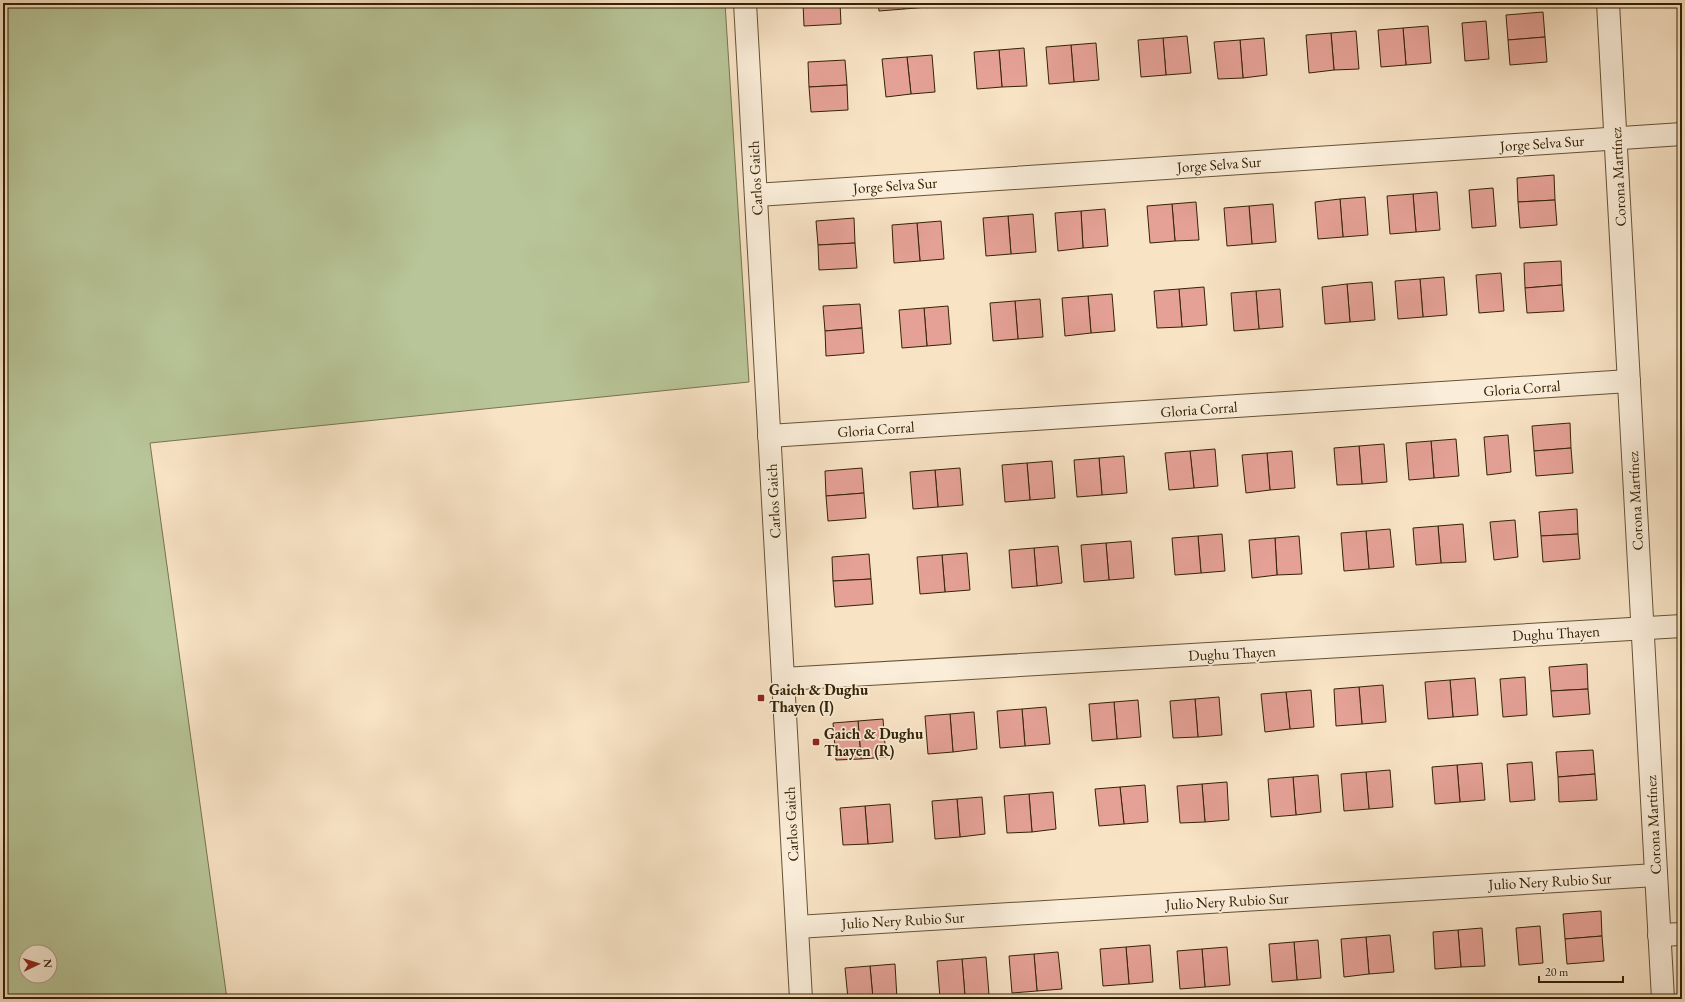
<svg xmlns="http://www.w3.org/2000/svg" width="1685" height="1002" viewBox="0 0 1685 1002" font-family="'EB Garamond',serif">
	<style>
		.green { fill: #b8c598; stroke: #76744e; fill-rule: evenodd }
		.building { fill: #e5a196; stroke: #352204 }
		.lines { fill: none; stroke-linecap: round; stroke-linejoin: round }
		.minor-casing { stroke: #665234; stroke-width: 24 }
		.minor { stroke: #faedd9; stroke-width: 22 }
		.poi-dot { fill: #8f2418; stroke: #faedd9; stroke-width: 1.5 }
		.labels { text-anchor: middle; dominant-baseline: central; stroke-width: 3.5; stroke-linejoin: round; paint-order: stroke }
		.street-label { font-size: 15px; fill: #352204; stroke: #faedd9 }
		.poi-label { font-size: 15px; font-weight: bold; fill: #352204; stroke: #faedd9; text-anchor: start }
	</style>
	<rect width="100%" height="100%" fill="#f8e3c5"/>
	<filter id="stains"><feTurbulence type="fractalNoise" baseFrequency=".005" numOctaves="4"/><feColorMatrix values="0 0 0 0 .2 0 0 0 0 .09 0 0 0 0 .02 0 0 0 .5 -.17"/></filter>
	<radialGradient id="worn" r=".72"><stop offset=".6" stop-color="#630" stop-opacity="0"/><stop offset="1" stop-color="#630" stop-opacity=".3"/></radialGradient>
	<path class="green" d="M3,3H725L749,382L150,443L227,999H3ZM26,952H50V976H26Z"/>
	<g class="building">
		<path d="M803,3H840L841,24L804,26Z"/>
		<path d="M878,3H903L904,9L879,11Z"/>
		<path d="M903,3H928V7L904,9Z"/>
		<path d="M1543,12L1545,37L1508,40L1506,15Z"/>
		<path d="M1486,21L1489,59L1465,61L1462,23Z"/>
		<path d="M1428,26L1431,63L1406,65L1403,28Z"/>
		<path d="M1403,28L1406,65L1381,67L1378,30Z"/>
		<path d="M1356,31L1359,69L1334,70L1331,33Z"/>
		<path d="M1331,33L1334,70L1309,73L1306,35Z"/>
		<path d="M1187,36L1191,73L1166,75L1163,38Z"/>
		<path d="M1545,37L1547,62L1510,65L1508,40Z"/>
		<path d="M1163,38L1166,75L1141,77L1138,40Z"/>
		<path d="M1264,38L1267,75L1243,78L1240,40Z"/>
		<path d="M1240,40L1243,78L1218,79L1214,42Z"/>
		<path d="M1096,43L1099,80L1074,82L1071,45Z"/>
		<path d="M1071,45L1074,82L1049,84L1046,47Z"/>
		<path d="M1024,48L1027,86L1002,87L999,50Z"/>
		<path d="M999,50L1002,87L977,89L974,52Z"/>
		<path d="M932,55L935,92L911,94L907,57Z"/>
		<path d="M907,57L911,94L886,97L882,59Z"/>
		<path d="M845,60L847,85L809,87L808,62Z"/>
		<path d="M847,85L848,110L811,112L809,87Z"/>
		<path d="M1554,175L1555,200L1518,202L1517,178Z"/>
		<path d="M1493,188L1496,226L1472,228L1469,190Z"/>
		<path d="M1437,192L1440,230L1416,232L1413,194Z"/>
		<path d="M1413,194L1416,232L1390,234L1387,196Z"/>
		<path d="M1365,197L1368,235L1343,237L1340,199Z"/>
		<path d="M1340,199L1343,237L1318,239L1315,202Z"/>
		<path d="M1555,200L1557,225L1520,228L1518,202Z"/>
		<path d="M1196,202L1199,240L1175,241L1172,204Z"/>
		<path d="M1172,204L1175,241L1150,243L1147,206Z"/>
		<path d="M1273,204L1276,242L1252,244L1249,206Z"/>
		<path d="M1249,206L1252,244L1227,246L1224,208Z"/>
		<path d="M1105,209L1108,246L1083,248L1081,211Z"/>
		<path d="M1081,211L1083,248L1058,251L1055,213Z"/>
		<path d="M1033,214L1036,252L1011,254L1008,216Z"/>
		<path d="M1008,216L1011,254L986,256L983,218Z"/>
		<path d="M854,218L855,243L818,245L816,221Z"/>
		<path d="M941,221L944,259L920,261L917,223Z"/>
		<path d="M917,223L920,261L894,263L892,225Z"/>
		<path d="M855,243L857,268L819,270L818,245Z"/>
		<path d="M1561,261L1562,285L1525,288L1524,263Z"/>
		<path d="M1501,273L1504,311L1479,313L1476,275Z"/>
		<path d="M1444,277L1447,315L1423,317L1420,279Z"/>
		<path d="M1420,279L1423,317L1398,319L1395,281Z"/>
		<path d="M1372,282L1375,320L1350,322L1347,284Z"/>
		<path d="M1347,284L1350,322L1325,324L1322,287Z"/>
		<path d="M1562,285L1564,311L1527,313L1525,288Z"/>
		<path d="M1204,287L1207,325L1182,327L1179,289Z"/>
		<path d="M1179,289L1182,327L1157,328L1154,291Z"/>
		<path d="M1280,289L1283,327L1259,329L1256,291Z"/>
		<path d="M1256,291L1259,329L1234,331L1231,293Z"/>
		<path d="M1112,294L1115,331L1091,333L1088,296Z"/>
		<path d="M1088,296L1091,333L1065,336L1062,298Z"/>
		<path d="M1040,299L1043,337L1018,339L1015,301Z"/>
		<path d="M1015,301L1018,339L993,341L990,303Z"/>
		<path d="M860,304L862,328L825,331L823,306Z"/>
		<path d="M948,306L951,344L927,346L924,308Z"/>
		<path d="M924,308L927,346L902,348L899,310Z"/>
		<path d="M862,328L864,353L826,356L825,331Z"/>
		<path d="M1570,423L1571,448L1534,451L1532,426Z"/>
		<path d="M1508,435L1511,472L1487,475L1484,437Z"/>
		<path d="M1456,439L1459,476L1434,478L1431,441Z"/>
		<path d="M1431,441L1434,478L1409,480L1406,443Z"/>
		<path d="M1384,444L1387,482L1362,484L1359,446Z"/>
		<path d="M1359,446L1362,484L1337,485L1334,448Z"/>
		<path d="M1571,448L1573,473L1536,476L1534,451Z"/>
		<path d="M1215,449L1218,486L1194,488L1190,451Z"/>
		<path d="M1190,451L1194,488L1169,490L1165,453Z"/>
		<path d="M1292,451L1295,488L1270,490L1267,453Z"/>
		<path d="M1267,453L1270,490L1246,493L1242,455Z"/>
		<path d="M1124,456L1127,493L1102,495L1099,458Z"/>
		<path d="M1099,458L1102,495L1077,497L1074,460Z"/>
		<path d="M1052,461L1055,498L1030,500L1027,463Z"/>
		<path d="M1027,463L1030,500L1005,502L1002,465Z"/>
		<path d="M862,468L864,493L826,496L825,471Z"/>
		<path d="M960,468L963,505L938,507L935,470Z"/>
		<path d="M935,470L938,507L913,509L910,472Z"/>
		<path d="M864,493L866,518L828,521L826,496Z"/>
		<path d="M1577,509L1578,534L1541,536L1539,512Z"/>
		<path d="M1515,520L1518,557L1494,560L1490,522Z"/>
		<path d="M1463,524L1466,562L1441,563L1438,526Z"/>
		<path d="M1438,526L1441,563L1416,565L1413,528Z"/>
		<path d="M1390,529L1394,567L1369,569L1366,531Z"/>
		<path d="M1366,531L1369,569L1344,571L1341,533Z"/>
		<path d="M1222,534L1225,571L1201,573L1198,536Z"/>
		<path d="M1578,534L1580,559L1543,562L1541,536Z"/>
		<path d="M1198,536L1201,573L1175,575L1172,538Z"/>
		<path d="M1299,536L1302,574L1277,575L1275,538Z"/>
		<path d="M1275,538L1277,575L1252,578L1249,540Z"/>
		<path d="M1131,541L1134,578L1109,580L1106,543Z"/>
		<path d="M1106,543L1109,580L1084,582L1081,545Z"/>
		<path d="M1058,546L1062,583L1037,586L1034,548Z"/>
		<path d="M1034,548L1037,586L1012,588L1009,550Z"/>
		<path d="M967,553L970,590L945,592L942,555Z"/>
		<path d="M869,554L871,579L833,581L832,557Z"/>
		<path d="M942,555L945,592L920,594L917,557Z"/>
		<path d="M871,579L873,604L835,607L833,581Z"/>
		<path d="M1587,664L1588,689L1551,691L1549,667Z"/>
		<path d="M1525,677L1527,715L1503,717L1500,679Z"/>
		<path d="M1475,678L1478,715L1453,717L1450,680Z"/>
		<path d="M1450,680L1453,717L1428,719L1425,682Z"/>
		<path d="M1383,685L1386,722L1362,724L1359,687Z"/>
		<path d="M1359,687L1362,724L1336,726L1334,689Z"/>
		<path d="M1588,689L1590,714L1553,717L1551,691Z"/>
		<path d="M1311,690L1314,727L1290,729L1286,692Z"/>
		<path d="M1286,692L1290,729L1265,732L1261,694Z"/>
		<path d="M1219,697L1222,735L1198,737L1195,699Z"/>
		<path d="M1195,699L1198,737L1173,738L1170,701Z"/>
		<path d="M1138,700L1141,737L1117,739L1114,702Z"/>
		<path d="M1114,702L1117,739L1092,741L1089,704Z"/>
		<path d="M1046,707L1050,744L1025,746L1022,709Z"/>
		<path d="M1022,709L1025,746L1000,748L997,711Z"/>
		<path d="M974,712L977,749L953,752L950,714Z"/>
		<path d="M950,714L953,752L928,754L925,716Z"/>
		<path d="M883,719L886,757L861,759L858,721Z"/>
		<path d="M858,721L861,759L836,760L833,723Z"/>
		<path d="M1593,750L1595,774L1558,777L1556,752Z"/>
		<path d="M1532,762L1535,800L1510,802L1507,764Z"/>
		<path d="M1482,763L1485,800L1460,802L1457,765Z"/>
		<path d="M1457,765L1460,802L1435,804L1432,767Z"/>
		<path d="M1390,770L1393,807L1369,809L1366,772Z"/>
		<path d="M1366,772L1369,809L1344,811L1341,774Z"/>
		<path d="M1595,774L1597,800L1559,802L1558,777Z"/>
		<path d="M1318,775L1321,812L1296,815L1293,777Z"/>
		<path d="M1293,777L1296,815L1271,817L1268,779Z"/>
		<path d="M1227,782L1229,820L1205,822L1202,784Z"/>
		<path d="M1202,784L1205,822L1180,823L1177,786Z"/>
		<path d="M1145,785L1148,822L1124,824L1120,787Z"/>
		<path d="M1120,787L1124,824L1099,826L1095,789Z"/>
		<path d="M1053,792L1056,829L1032,832L1029,794Z"/>
		<path d="M1029,794L1032,832L1007,833L1004,796Z"/>
		<path d="M982,797L985,834L960,837L957,799Z"/>
		<path d="M957,799L960,837L935,839L932,801Z"/>
		<path d="M890,804L893,842L868,844L865,806Z"/>
		<path d="M865,806L868,844L843,845L840,808Z"/>
		<path d="M1601,911L1602,936L1565,939L1563,914Z"/>
		<path d="M1540,926L1543,963L1519,965L1516,928Z"/>
		<path d="M1482,928L1485,966L1461,967L1458,930Z"/>
		<path d="M1458,930L1461,967L1435,969L1433,932Z"/>
		<path d="M1390,935L1394,972L1369,974L1366,937Z"/>
		<path d="M1602,936L1604,961L1567,964L1565,939Z"/>
		<path d="M1366,937L1369,974L1344,977L1341,939Z"/>
		<path d="M1318,940L1321,978L1297,980L1294,942Z"/>
		<path d="M1294,942L1297,980L1272,982L1269,944Z"/>
		<path d="M1150,945L1153,982L1129,984L1126,947Z"/>
		<path d="M1126,947L1129,984L1103,986L1100,949Z"/>
		<path d="M1227,947L1230,985L1205,987L1202,949Z"/>
		<path d="M1202,949L1205,987L1180,989L1177,951Z"/>
		<path d="M1058,952L1062,989L1037,991L1034,954Z"/>
		<path d="M1034,954L1037,991L1012,993L1009,956Z"/>
		<path d="M986,957L989,995L965,996L962,959Z"/>
		<path d="M962,959L965,996L940,998L937,961Z"/>
		<path d="M895,964L897,999H873L870,966Z"/>
		<path d="M870,966L873,999H848L845,968Z"/>
	</g>
	<g class="lines">
		<g class="minor-casing">
			<g id="minor">
				<path d="M745,3L801,999"/>
				<path d="M1608,3L1663,999"/>
				<path d="M756,195L1682,134"/>
				<path d="M769,436L1629,381"/>
				<path d="M783,679L1682,626"/>
				<path d="M797,927L1656,875"/>
				<path d="M1659,935L1682,934"/>
			</g>
		</g>
		<use href="#minor" class="minor"/>
	</g>
	<g class="poi-dot">
		<rect x="757" y="694" width="8" height="8" rx="2"/>
		<rect x="812" y="738" width="8" height="8" rx="2"/>
	</g>
	<g class="labels">
		<g class="street-label">
			<text transform="translate(1542 143) rotate(-4)">Jorge Selva Sur</text>
			<text transform="translate(1219 164) rotate(-4)">Jorge Selva Sur</text>
			<text transform="translate(1618 177) rotate(-93)">Corona Martínez</text>
			<text transform="translate(755 178) rotate(-93)">Carlos Gaich</text>
			<text transform="translate(895 185) rotate(-4)">Jorge Selva Sur</text>
			<text transform="translate(1522 388) rotate(-4)">Gloria Corral</text>
			<text transform="translate(1199 409) rotate(-4)">Gloria Corral</text>
			<text transform="translate(876 429) rotate(-4)">Gloria Corral</text>
			<text transform="translate(773 501) rotate(-93)">Carlos Gaich</text>
			<text transform="translate(1635 501) rotate(-93)">Corona Martínez</text>
			<text transform="translate(1556 633) rotate(-3)">Dughu Thayen</text>
			<text transform="translate(1232 653) rotate(-3)">Dughu Thayen</text>
			<text transform="translate(791 824) rotate(-93)">Carlos Gaich</text>
			<text transform="translate(1653 825) rotate(-93)">Corona Martínez</text>
			<text transform="translate(1550 881) rotate(-3)">Julio Nery Rubio Sur</text>
			<text transform="translate(1227 901) rotate(-3)">Julio Nery Rubio Sur</text>
			<text transform="translate(903 920) rotate(-3)">Julio Nery Rubio Sur</text>
		</g>
		<g class="poi-label">
			<text x="769" y="689">Gaich &amp; Dughu<tspan x="769" dy="17">Thayen (I)</tspan></text>
			<text x="824" y="733">Gaich &amp; Dughu<tspan x="824" dy="17">Thayen (R)</tspan></text>
		</g>
	</g>
	<rect width="1685" height="1002" fill="none" stroke="#f8e3c5" stroke-width="16"/>
	<rect x="4" y="4" width="1677" height="994" fill="none" stroke="#352204" stroke-width="2"/>
	<rect x="8" y="8" width="1669" height="986" fill="none" stroke="#352204"/>
	<g transform="translate(38 964) rotate(86)"><circle r="19" fill="#faedd9" stroke="#ab9c84"/>
	<path d="M0-3L7 15L0 10L-7 15Z" fill="#8f2418"/>
	<text y="-6" font-size="11" font-weight="bold" text-anchor="middle" fill="#352204">N</text>
	</g>
	<path d="M1539 976v6h84v-6" fill="none" stroke="#352204" stroke-width="2"/>
	<text x="1545" y="976" font-size="12" fill="#352204" stroke="#faedd9" stroke-width="3" paint-order="stroke">20 m</text>
	<rect width="100%" height="100%" filter="url(#stains)"/>
	<rect width="100%" height="100%" fill="url(#worn)"/>
</svg>
